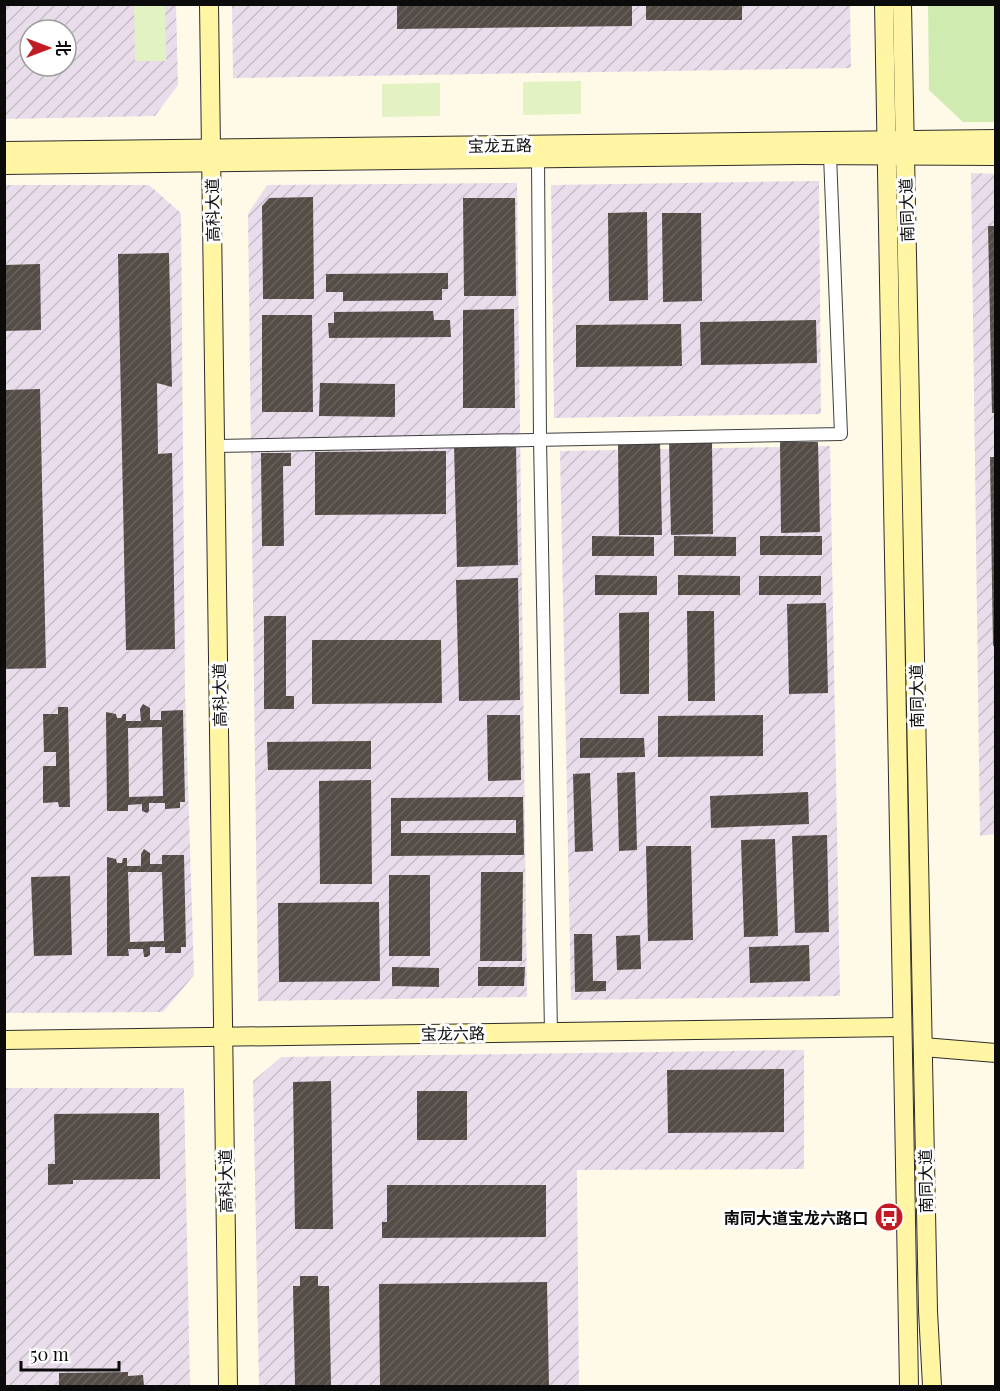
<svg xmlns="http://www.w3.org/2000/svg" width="1000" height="1391" viewBox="0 0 1000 1391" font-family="'Playfair Display','Noto Sans SC',serif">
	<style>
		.industrial { fill: url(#industrial-furrows); fill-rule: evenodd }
		.park { fill: #cfebb0 }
		.pitch { fill: #e2f2c2 }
		.building { fill: url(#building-hatch); fill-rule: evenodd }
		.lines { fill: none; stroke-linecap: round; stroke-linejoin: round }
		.street-casing { stroke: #3e3e3e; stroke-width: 14 }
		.secondary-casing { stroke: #2d2d2d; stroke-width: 20 }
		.street { stroke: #fff; stroke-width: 12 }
		.secondary { stroke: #fff5a3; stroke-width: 18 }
		.labels { text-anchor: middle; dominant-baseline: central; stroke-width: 6; stroke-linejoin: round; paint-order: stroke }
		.street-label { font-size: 16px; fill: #0b0b0b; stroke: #fff }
		.poi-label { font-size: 16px; font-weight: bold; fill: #0b0b0b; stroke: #fff; text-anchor: end }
	</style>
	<defs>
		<pattern id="industrial-furrows" width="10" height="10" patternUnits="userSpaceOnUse" patternTransform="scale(1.5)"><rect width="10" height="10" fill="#e9ddeb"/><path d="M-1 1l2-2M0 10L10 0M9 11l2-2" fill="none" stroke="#c6bcc8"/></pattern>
		<pattern id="building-hatch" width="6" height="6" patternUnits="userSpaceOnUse" patternTransform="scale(1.5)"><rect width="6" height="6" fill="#544c46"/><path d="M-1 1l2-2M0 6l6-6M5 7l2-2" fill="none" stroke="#68615c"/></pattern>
	</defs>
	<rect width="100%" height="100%" fill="#fffae8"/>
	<g class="industrial">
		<path d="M4,5H176L178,85L155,116L5,119ZM30,30H66V66H30Z"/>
		<path d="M232,5H850L851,68L233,78Z"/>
		<path d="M971,173L996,174V834L980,836Z"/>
		<path d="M819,181L821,414L554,418L551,185Z"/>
		<path d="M517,183L527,997L258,1001L248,214L267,185Z"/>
		<path d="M4,185H149L181,213L185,691L194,975L163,1012L5,1013Z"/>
		<path d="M830,446L840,996L571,1000L560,451Z"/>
		<path d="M804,1050V1169L577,1170L579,1386H259L253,1081L281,1057Z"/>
		<path d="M5,1088H184L190,1386H5Z"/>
	</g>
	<path class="park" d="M928,5H995V122H963L929,90Z"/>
	<g class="pitch">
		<path d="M165,5L166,61H135L134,6Z"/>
		<path d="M581,81V114L523,115V82Z"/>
		<path d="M440,83V116L382,117V84Z"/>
	</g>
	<g class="building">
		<path d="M397,4H632V26L397,29Z"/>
		<rect x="646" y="4" width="96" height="16"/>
		<path d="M313,197L314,299H263L262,206L269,198Z"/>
		<path d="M463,198H515L516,296H464Z"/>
		<path d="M647,212L648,300L609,301L608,213Z"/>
		<path d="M662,213H701L702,301L663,302Z"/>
		<path d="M988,226H996V413H992Z"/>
		<path d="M169,253L172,387L157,383L158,454L172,453L175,649L126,650L118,254Z"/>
		<path d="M40,264L41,330L4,331V265Z"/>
		<path d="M448,273V289H442V300L343,301V292H326V274Z"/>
		<path d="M514,309L515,408H463V310Z"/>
		<path d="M433,311L434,320H450L451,337L329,338L328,323H334V312Z"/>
		<path d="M262,315H312L313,412H262Z"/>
		<path d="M816,320L817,363L701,365L700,322Z"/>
		<path d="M681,324L682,366L576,367V325Z"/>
		<path d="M320,383L395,384V417L319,416Z"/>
		<path d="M40,389L46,668L4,669V390Z"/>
		<path d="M660,441L662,535H619L618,442Z"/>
		<path d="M669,441H712L713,534L671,535Z"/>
		<path d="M780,442H818L820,532L781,533Z"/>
		<path d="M516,444L518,565L457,567L454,445Z"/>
		<path d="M446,451V514L315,515V452Z"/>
		<path d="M261,453H291V466H283L284,546H262Z"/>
		<path d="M990,457H996V646H993Z"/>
		<path d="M592,536L654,537V556H592Z"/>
		<path d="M674,536L736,537V556H674Z"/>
		<rect x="760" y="536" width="62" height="19"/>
		<path d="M595,575L657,576V595H595Z"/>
		<path d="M678,575L740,576V595H678Z"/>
		<rect x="759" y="576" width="62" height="19"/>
		<path d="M518,578L520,700L459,701L456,580Z"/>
		<path d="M826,603L828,693L789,694L787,604Z"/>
		<path d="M687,611H714L715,701H688Z"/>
		<path d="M649,612V694H620L619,613Z"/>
		<path d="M264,616H286V696H294V709H264Z"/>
		<path d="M312,640H441L442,703L312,704Z"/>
		<path d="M143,704L150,708V720H161V711L183,710L185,802H180V808L165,809V803H149V811L147,813L142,811V804L128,805V811H107L106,712L116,714L117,718H121L123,714H126V721H141L140,709ZM162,727L163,796L129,797L128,728Z"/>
		<path d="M58,707H68L70,807H59L58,802L43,803V766H56V752H44L43,714H58Z"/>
		<path d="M487,715H520L521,780L488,781Z"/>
		<path d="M763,715V756L658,757V716Z"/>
		<path d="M580,738H644L645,757L580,758Z"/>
		<path d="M371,741V769L268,770L267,742Z"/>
		<path d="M635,772L637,850L619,851L617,773Z"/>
		<path d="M590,773L593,851L575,852L573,774Z"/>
		<path d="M371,780L372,884H320L319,781Z"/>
		<path d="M808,792L809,824L711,828L710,796Z"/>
		<path d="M523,797L524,855L391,856V798ZM516,820V833H401V821Z"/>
		<path d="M827,835L829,932L795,933L792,836Z"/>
		<path d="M775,839L778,936L744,937L741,840Z"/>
		<path d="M646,846H691L693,940L648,941Z"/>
		<path d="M144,849L150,853V864H162V855H184L186,947H181V953H165V947H150V955L147,957H144L143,949H128L129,956H107V857L116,859L117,863H122L123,858H127V866H141V854ZM128,872H162L164,941L130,942Z"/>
		<path d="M481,872H523L522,961H480Z"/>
		<rect x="389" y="875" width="41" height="81"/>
		<path d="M70,876L72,955L34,956L31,877Z"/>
		<path d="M379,902L380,981L279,982L278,903Z"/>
		<path d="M574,934H592L593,981H606V991L575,992Z"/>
		<path d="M640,935L641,969L617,970L616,936Z"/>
		<path d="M809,945L810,981L750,983L749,947Z"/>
		<path d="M392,967L439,968V987L392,986Z"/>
		<path d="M478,967H525L524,986H478Z"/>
		<path d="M784,1069V1132L668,1133L667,1070Z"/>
		<path d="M331,1081L333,1229H295L293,1082Z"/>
		<rect x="417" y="1091" width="50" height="49"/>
		<path d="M159,1113L160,1179L73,1180V1184L48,1185V1164H55L54,1114Z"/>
		<path d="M387,1185H546V1237L382,1238V1222H387Z"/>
		<path d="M300,1276H318V1286H329L331,1386H295L293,1286H300Z"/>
		<path d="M547,1282L549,1386H380L379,1284Z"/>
		<path d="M128,1372V1376L143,1375L144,1386H59V1373Z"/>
	</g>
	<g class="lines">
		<g class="street-casing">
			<g id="street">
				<path d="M538,158L540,439L551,1032"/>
				<path d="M217,446L841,434L830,155"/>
			</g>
		</g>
		<g class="secondary-casing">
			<g id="secondary">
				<path d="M209,4L228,1386"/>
				<path d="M884,4L909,1386"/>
				<path d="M902,4L928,1311L932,1386"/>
				<path d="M4,151L996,139"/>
				<path d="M4,165L799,155L996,156"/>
				<path d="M4,1040L902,1027"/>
				<path d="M923,1047L996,1053"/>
			</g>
		</g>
		<use href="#street" class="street"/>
		<use href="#secondary" class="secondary"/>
	</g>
	<defs>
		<g id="bus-disc" transform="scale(1.5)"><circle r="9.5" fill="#c21b24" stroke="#fff"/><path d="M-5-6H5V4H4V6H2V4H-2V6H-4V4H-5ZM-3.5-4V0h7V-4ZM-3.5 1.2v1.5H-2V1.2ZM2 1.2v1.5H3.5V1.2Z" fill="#fff"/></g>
	</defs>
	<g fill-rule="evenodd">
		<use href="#bus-disc" x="889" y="1217"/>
	</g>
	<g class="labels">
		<g class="street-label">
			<text transform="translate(500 145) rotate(-1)">宝龙五路</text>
			<text transform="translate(212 210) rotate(-91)">高科大道</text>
			<text transform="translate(906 210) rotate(-92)">南同大道</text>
			<text transform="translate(219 695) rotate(-91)">高科大道</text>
			<text transform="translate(916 696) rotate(-91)">南同大道</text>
			<text transform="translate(453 1033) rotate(-1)">宝龙六路</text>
			<text transform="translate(225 1181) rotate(-91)">高科大道</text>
			<text transform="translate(925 1181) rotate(-91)">南同大道</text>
		</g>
		<g class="poi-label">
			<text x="868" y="1217">南同大道宝龙六路口</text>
		</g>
	</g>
	<rect width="1000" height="1391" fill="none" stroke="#0b0b0b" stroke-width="12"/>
	<g transform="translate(48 48) rotate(90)"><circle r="28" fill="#ffffff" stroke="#9d9d9d" stroke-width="1.5"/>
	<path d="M0-4.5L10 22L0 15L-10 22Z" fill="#c21b24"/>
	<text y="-9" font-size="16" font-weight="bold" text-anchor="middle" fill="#0b0b0b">北</text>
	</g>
	<path d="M21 1361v9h98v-9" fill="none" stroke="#0b0b0b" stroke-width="3"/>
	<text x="30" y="1361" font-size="18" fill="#0b0b0b" stroke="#ffffff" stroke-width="4.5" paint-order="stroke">50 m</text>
</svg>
